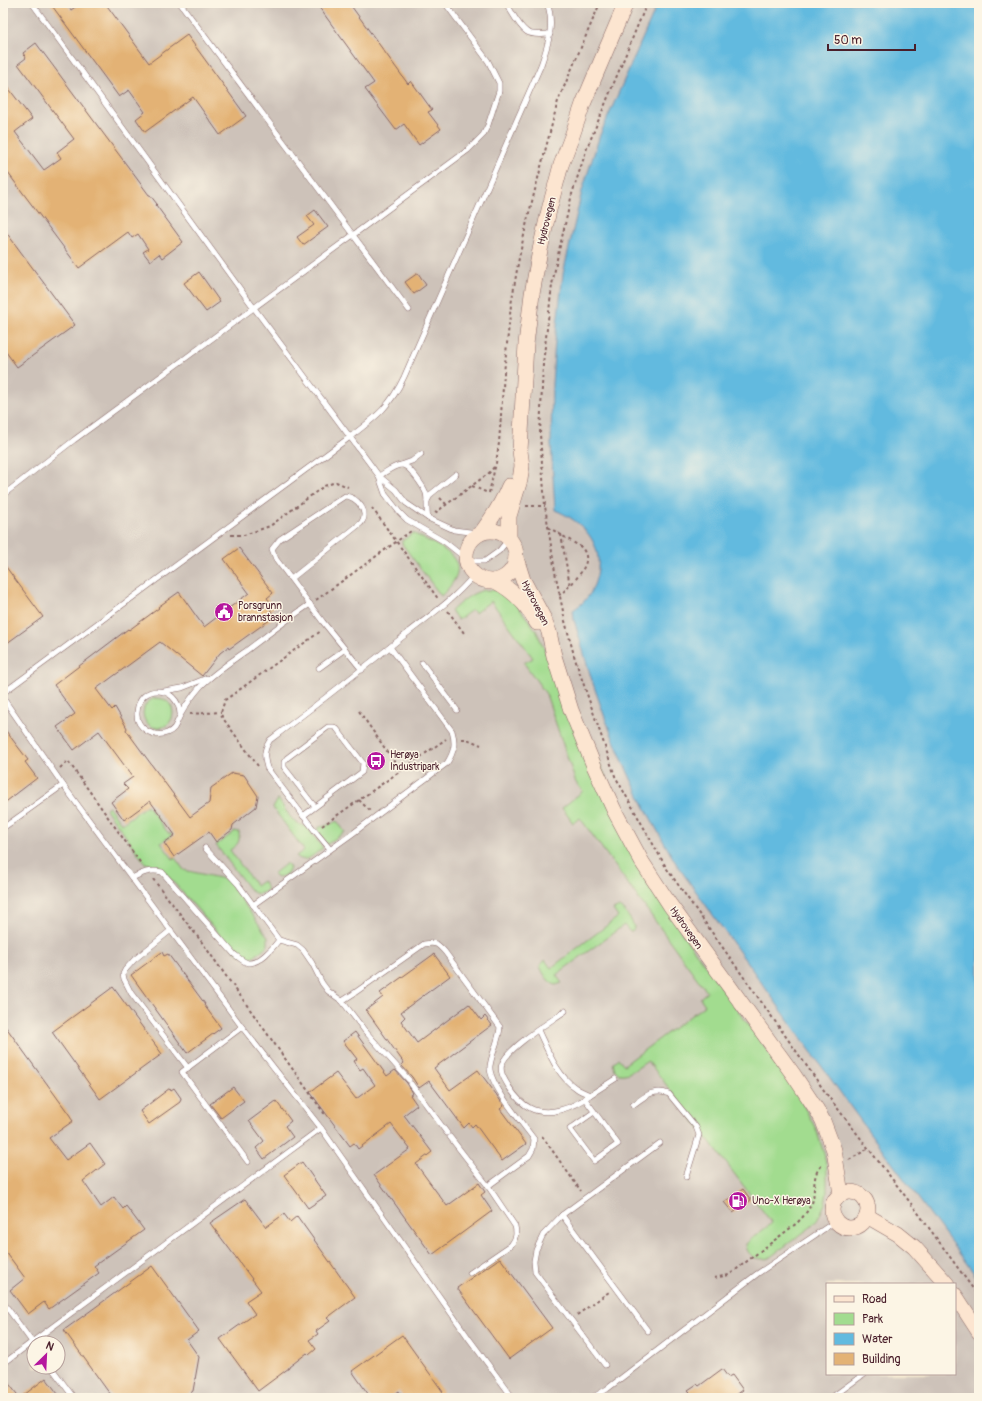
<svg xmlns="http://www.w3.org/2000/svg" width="982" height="1401" viewBox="0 0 982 1401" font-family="Pangolin,sans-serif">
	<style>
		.industrial { fill: #cdc2b9; fill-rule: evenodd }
		.green { fill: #a2dc8f; stroke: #767e5d }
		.water { fill: #62badf; stroke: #566c85 }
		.building { fill: #e3b275 }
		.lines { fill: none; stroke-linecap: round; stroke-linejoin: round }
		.lane-casing { stroke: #866564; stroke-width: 6 }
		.secondary-casing { stroke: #866564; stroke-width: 16 }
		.path { stroke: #866564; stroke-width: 2; stroke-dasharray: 3 3; stroke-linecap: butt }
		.lane { stroke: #fff; stroke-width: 5 }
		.secondary { stroke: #fce5d0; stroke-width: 15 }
		.labels { text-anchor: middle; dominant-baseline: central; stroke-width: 3; stroke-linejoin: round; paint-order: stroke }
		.street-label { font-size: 10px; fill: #4a1f2b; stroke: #fcf5e5 }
		.poi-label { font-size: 10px; fill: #4a1f2b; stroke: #fcf5e5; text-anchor: start }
	</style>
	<rect width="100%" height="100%" fill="#fcf5e5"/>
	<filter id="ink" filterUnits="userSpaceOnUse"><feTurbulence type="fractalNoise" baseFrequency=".025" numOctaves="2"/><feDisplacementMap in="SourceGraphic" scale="8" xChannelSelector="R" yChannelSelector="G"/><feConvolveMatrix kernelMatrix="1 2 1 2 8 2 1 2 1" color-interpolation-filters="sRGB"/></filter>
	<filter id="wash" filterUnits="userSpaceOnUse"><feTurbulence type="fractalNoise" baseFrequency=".012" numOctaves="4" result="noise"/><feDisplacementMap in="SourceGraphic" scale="16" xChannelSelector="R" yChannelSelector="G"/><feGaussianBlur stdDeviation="0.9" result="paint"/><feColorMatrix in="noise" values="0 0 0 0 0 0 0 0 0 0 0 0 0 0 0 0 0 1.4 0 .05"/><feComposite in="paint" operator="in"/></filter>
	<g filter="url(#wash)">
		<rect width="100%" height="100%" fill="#f4e8cd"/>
		<path class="industrial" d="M3,3H658L600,135L582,191L563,274L555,341L552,384L551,444L555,510L569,516L583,527L592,539L598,556V568L595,583L589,594L585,600L573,610L574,620L597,696L626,769L660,836L677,865L858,1117L979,1280V1398H3ZM827,1284H955V1374H827ZM34,1343H58V1367H34Z"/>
		<g class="green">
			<path d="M413,533C443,549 479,560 441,596L402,544V541Z"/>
			<path d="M484,590H497L510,596L536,630L547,655L681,932L793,1086L816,1129L824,1153L827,1168V1193L825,1204L818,1219L811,1227L769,1258C758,1261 747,1257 746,1244L751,1239L772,1223L648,1061C639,1066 630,1076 619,1074L615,1070L613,1063L618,1058L624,1065L705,1005L700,998L707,992L580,818L573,823L562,808L583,791L576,783L546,694L524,663L533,658L491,601L475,613L472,610L458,620L451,611C461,602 471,593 484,590Z"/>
			<circle cx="158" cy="713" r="15"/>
			<path d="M278,799L291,818L299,824L307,827L323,848C314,854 306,865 296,856L304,850L273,808Z"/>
			<path d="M147,805L169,834L171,833L172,835L161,843L173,859L175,858L184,870L224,879L228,881L268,937V945L254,957H247L239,954L219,934L160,867L145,863L106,809L109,807L122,824Z"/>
			<path d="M337,821L345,832L326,845L317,831L319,827L326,826Z"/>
			<path d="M234,831L239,832C240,843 238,844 230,850L256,886L263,881L268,889C262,894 257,896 250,890L216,845L233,833Z"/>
			<path d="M287,863L290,868L288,873L279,878L275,877L273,874Z"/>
			<path d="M619,907C623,909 635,923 634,928C634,930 632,931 630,932L624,925L556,975L562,983L556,985C549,984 542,972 540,966L545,960L551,968L618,917L613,910Z"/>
		</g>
		<path class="water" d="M658,3H979V1280L858,1117L677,865C645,811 617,755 597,695C588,671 582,645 574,620L573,610C577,607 582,604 585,600C592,593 595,583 597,575C604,543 582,521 555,510L551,444L552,384L555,341L563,274L582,191L600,135Z"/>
		<g id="blocks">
			<g class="building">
				<path d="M50,3H66L71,10L81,3H105L149,63L187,35L246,116L220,135L193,97L145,132L136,119L145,112L129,90L119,97Z"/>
				<path d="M316,3H349L408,84L411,81L432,110L428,112L441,129L419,145L404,124L396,130L365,89L374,83Z"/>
				<path d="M36,43L149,195H150L157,204L156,205L183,242L162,258L159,254L150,261L143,252L148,249L138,234L132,238L128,232L79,268L8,173L3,177V81L32,119L15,132L44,170L61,158L57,152L74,139L18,64L26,58L23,53Z"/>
				<path d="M315,210L328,227L303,245L297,237L314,225L307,216Z"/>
				<path d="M3,228L75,325L17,367L3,348V332L7,329L3,324Z"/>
				<path d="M199,272L220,302L206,312L184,283Z"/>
				<path d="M418,273L426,285L414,294L405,282Z"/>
				<path d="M239,548L273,593L267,598L274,607L270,610L275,616L229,649L228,647L220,653L202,676L160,642L96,689L112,710L115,707L127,728L126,730L190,817L209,803L211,788L232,773L244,775L258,796L256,807L233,825L232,830L216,842L209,832L174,857L164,843L175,835L150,801L124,820L111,802L128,789L123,784L133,777L99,731L74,750L57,727L75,714L54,685L128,629L129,630L159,608L158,607L179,592L204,627L249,593L224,559Z"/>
				<path d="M3,563L43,617L3,646Z"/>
				<path d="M3,727L28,760L25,762L37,778L3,804Z"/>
				<path d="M162,952L164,956L168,954L205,1004L204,1005L221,1028L187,1053L131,975Z"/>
				<path d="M434,954L450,976L401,1012L405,1017L401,1021L417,1043L469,1004L481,1020L485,1016L492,1025L434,1068L450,1090L478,1070L496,1094L504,1106L500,1109L526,1144L502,1161L475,1124L472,1127L469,1123L464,1128L429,1081L419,1088L412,1077L401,1065L404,1063L366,1010L383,997L380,993Z"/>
				<path d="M113,987L162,1054L100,1099L52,1032Z"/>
				<path d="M3,1023L71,1117H70L73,1121L49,1138L66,1160L90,1143L105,1164L83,1181L101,1207L114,1197L123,1209L126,1206L144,1230L94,1266L99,1273L49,1309L44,1302L28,1314L10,1290L25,1278L3,1248Z"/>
				<path d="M355,1032L387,1076L395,1070L407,1083L413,1093L410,1095L417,1105L404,1115L432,1152L416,1164L447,1206L479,1183L485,1192L481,1195L492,1211L432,1255L374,1175L410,1149L391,1124L358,1149L354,1143L350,1146L310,1092L336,1073L356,1099L375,1085L363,1068L360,1070L354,1061L357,1059L343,1041Z"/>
				<path d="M233,1087L244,1101L221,1118L210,1104Z"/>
				<path d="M170,1088L171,1090L174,1088L181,1098L180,1102L149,1124L140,1111Z"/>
				<path d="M276,1101L291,1121L285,1126L293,1137L264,1159L256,1148L264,1141L249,1121Z"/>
				<path d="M302,1162L326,1196L308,1208L284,1175Z"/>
				<path d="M743,1189L751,1200L733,1213L724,1202Z"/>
				<path d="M245,1199L266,1227L284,1214L290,1222L297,1216L355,1297L327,1318L330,1321L316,1331L318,1334L309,1340L316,1349L309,1355L307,1353L289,1367V1368L258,1391L220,1339L255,1314L246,1301L261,1291L210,1223Z"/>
				<path d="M500,1258L552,1328L509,1359L457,1288Z"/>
				<path d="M152,1266L199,1331L187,1340L199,1357L193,1391L184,1398H114L107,1390L64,1330Z"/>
				<path d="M402,1335L443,1392L435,1398H404L399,1391L390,1398H371L352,1371Z"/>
				<path d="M722,1369L728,1377L732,1375L743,1390L732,1398H682L690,1392L688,1390L697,1384L699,1386Z"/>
				<path d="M3,1376L20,1398H3Z"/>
				<path d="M46,1378L61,1398H20Z"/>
			</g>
		</g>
	</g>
	<g filter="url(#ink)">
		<use href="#blocks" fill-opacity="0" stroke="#866564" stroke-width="1"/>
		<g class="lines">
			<g class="lane-casing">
				<g id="lane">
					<path d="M32,3L254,308L379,476L396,490L406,503L428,518L454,530L478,533"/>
					<path d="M506,3C512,12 518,26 527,32C533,36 543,34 550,34"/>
					<path d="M409,310L353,235L468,150L483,135L488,125L499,91V83L488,61L445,3"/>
					<path d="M401,465L412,461L421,454"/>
					<path d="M379,476C385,473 395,464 402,465C409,465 423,486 426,493C428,501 426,510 428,518"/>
					<path d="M379,477L385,494L400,513L407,520L445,542L465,558L475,561H485L499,551L508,540"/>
					<path d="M3,495L74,440L353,235L180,3"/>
					<path d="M427,501L431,494L456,474"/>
					<path d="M291,579L361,523C370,512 357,497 345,496L280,539L272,549L276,559L323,622L362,670"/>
					<path d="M422,663L457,710"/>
					<path d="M319,668L345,649"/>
					<path d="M164,691L182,688L207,678"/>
					<path d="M3,693L350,437C376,417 390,407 404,377L541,65C548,45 555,24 547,3"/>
					<path d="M3,698L63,785"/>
					<path d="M180,714C178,684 138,683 137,713C136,728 153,738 167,733C177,729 176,722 181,714C186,705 193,695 200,687C214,673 230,662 246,651C267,635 288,619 310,604"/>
					<path d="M303,816L362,772L363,763L337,729L334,727H328L287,758L284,762V767L315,807"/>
					<path d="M3,828L63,785L242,1027L321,1128L470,1340L513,1398"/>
					<path d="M205,848L238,884L279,940L297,945L303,950L312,963L322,983L328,991L342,1001L353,994L424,944C436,942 437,943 445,952L500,1027C499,1041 492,1052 490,1066C488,1083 523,1124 534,1139L533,1149L529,1156L488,1186"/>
					<path d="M330,849L315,831L267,768C264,757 263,751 270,740C314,707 357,673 400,639C425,619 454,600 474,575"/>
					<path d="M132,878C142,873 150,869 162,872L234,954C238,957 243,962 248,963C259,964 273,948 279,940"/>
					<path d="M253,905L352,834L447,763C454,752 456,744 452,731L390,647"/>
					<path d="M171,930L134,960L125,970L123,974L124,979L131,993L188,1068"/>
					<path d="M342,1001L365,1031L409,1080"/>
					<path d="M565,1011C550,1022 508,1047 502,1064C499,1072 505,1080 509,1087C522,1107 536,1116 560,1110C571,1107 581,1102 590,1095"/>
					<path d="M242,1027L182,1072L248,1162"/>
					<path d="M538,1030C547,1049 557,1076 576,1088C580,1091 585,1093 590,1095L615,1079"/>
					<path d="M411,1084L447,1133"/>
					<path d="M585,1099L618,1144L594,1161L570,1129L594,1112"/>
					<path d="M633,1105C645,1096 654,1088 669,1094L696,1127L699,1135L686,1177"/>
					<path d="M450,1137L488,1186L515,1226C517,1234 516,1239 511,1245L470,1273"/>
					<path d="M562,1215L648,1331"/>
					<path d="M3,1302L32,1342L321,1128"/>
					<path d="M3,1364L32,1342L33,1343"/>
					<path d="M605,1365L535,1272L534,1261L536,1250L543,1235L562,1215L660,1143"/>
					<path d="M51,1367L74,1398"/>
					<path d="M592,1398L607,1389L757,1274L836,1221"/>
					<path d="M831,1398L864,1374"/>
				</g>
			</g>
			<g class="secondary-casing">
				<g id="secondary">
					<circle cx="491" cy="556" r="25"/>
					<path d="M482,532C493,517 502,503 509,486"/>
					<path d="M509,538V516L520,480L522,466L520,451L526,344L532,294L540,250L549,210L561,165L572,136L583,104L626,3"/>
					<path d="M516,558L523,580L544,619L549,632L554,656L571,710L594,766L614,810L642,862L670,905L793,1074L817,1110L823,1121L834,1150L841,1194"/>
					<path d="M495,581C514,591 527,604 537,623"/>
					<circle cx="850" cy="1210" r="18"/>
					<path d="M867,1216L898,1234L914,1247L947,1284"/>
					<path d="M955,1295L979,1332"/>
				</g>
			</g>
			<g class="path">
				<path d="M647,3L587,148L572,194L557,259L552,285L543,364L540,434L545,506L555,572L565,621L575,659L615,776L667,869L828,1096L916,1210L979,1297"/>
				<path d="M472,486L488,493"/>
				<path d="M489,493L496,463L499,443L504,373L511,305L519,258L528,217L558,101L600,3"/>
				<path d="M440,498L446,504"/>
				<path d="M526,506H545"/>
				<path d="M372,508L439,600"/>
				<path d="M435,513L489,473L494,467"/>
				<path d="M548,527L581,547C585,551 587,556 586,561C585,571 567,590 559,595"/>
				<path d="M561,534L570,586"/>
				<path d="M231,535H244L270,526L324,486L336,482L348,487"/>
				<path d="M316,600L411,531"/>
				<path d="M448,611L464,633"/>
				<path d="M359,711L400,770"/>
				<path d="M190,714L221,712"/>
				<path d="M462,739H467L481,745"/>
				<path d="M258,766L222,717L221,712L225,700L321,631"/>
				<path d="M60,768L68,761L142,865"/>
				<path d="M359,800L370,811"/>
				<path d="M322,826L446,739"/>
				<path d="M153,879L201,941L324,1113L323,1117"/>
				<path d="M542,1136L581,1191"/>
				<path d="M849,1160L869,1148"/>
				<path d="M714,1278L729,1275L797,1223C803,1217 808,1211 812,1203C816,1191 811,1172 823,1165"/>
				<path d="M577,1315L609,1292"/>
			</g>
			<use href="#lane" class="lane"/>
			<use href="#secondary" class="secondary"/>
		</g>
	</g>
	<defs>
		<g id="civic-disc" transform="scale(1)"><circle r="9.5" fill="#b5179e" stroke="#fcf5e5"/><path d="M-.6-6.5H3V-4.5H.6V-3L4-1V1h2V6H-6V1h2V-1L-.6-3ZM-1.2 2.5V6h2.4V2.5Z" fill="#fff"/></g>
		<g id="bus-disc" transform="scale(1)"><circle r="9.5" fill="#b5179e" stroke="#fcf5e5"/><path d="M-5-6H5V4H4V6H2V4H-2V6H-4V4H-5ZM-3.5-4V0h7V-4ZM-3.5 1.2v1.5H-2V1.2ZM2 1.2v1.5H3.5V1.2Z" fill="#fff"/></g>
		<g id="fuel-disc" transform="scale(1)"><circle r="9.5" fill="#b5179e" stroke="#fcf5e5"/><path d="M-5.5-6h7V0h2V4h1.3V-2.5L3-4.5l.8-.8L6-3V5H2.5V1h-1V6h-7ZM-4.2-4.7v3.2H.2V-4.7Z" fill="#fff"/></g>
	</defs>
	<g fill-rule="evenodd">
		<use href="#civic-disc" x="224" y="612"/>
		<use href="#bus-disc" x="376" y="761"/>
		<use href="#fuel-disc" x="738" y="1201"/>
	</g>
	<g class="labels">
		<g class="street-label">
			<text transform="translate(547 221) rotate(-76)">Hydrovegen</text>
			<text transform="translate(535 603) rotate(63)">Hydrovegen</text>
			<text transform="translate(686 928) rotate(55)">Hydrovegen</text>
		</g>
		<g class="poi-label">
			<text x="238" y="606">Porsgrunn<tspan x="238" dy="12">brannstasjon</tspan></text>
			<text x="390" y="755">Herøya<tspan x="390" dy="12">Industripark</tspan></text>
			<text x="752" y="1201">Uno-X Herøya</text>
		</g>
	</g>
	<rect width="982" height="1401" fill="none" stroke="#fcf5e5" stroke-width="16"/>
	<rect x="826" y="1283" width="130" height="92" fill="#fcf5e5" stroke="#b59f9b"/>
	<rect x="834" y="1296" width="20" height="6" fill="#fce5d0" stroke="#b59f9b"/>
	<text x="862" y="1303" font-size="12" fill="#4a1f2b">Road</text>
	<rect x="834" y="1313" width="20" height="12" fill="#a2dc8f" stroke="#b59f9b"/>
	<text x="862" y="1323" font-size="12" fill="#4a1f2b">Park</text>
	<rect x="834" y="1333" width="20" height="12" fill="#62badf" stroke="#b59f9b"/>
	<text x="862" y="1343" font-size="12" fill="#4a1f2b">Water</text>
	<rect x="834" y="1353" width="20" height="12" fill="#e3b275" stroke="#b59f9b"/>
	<text x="862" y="1363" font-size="12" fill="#4a1f2b">Building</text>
	<g transform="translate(46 1355) rotate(24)"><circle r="19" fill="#fcf5e5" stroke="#b59f9b"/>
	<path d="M0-3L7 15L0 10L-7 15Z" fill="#b5179e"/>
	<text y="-6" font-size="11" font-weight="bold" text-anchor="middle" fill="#4a1f2b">N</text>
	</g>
	<path d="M828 44v6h87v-6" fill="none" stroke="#4a1f2b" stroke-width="2"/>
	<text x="834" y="44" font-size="12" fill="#4a1f2b" stroke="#fcf5e5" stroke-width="3" paint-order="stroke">50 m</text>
</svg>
